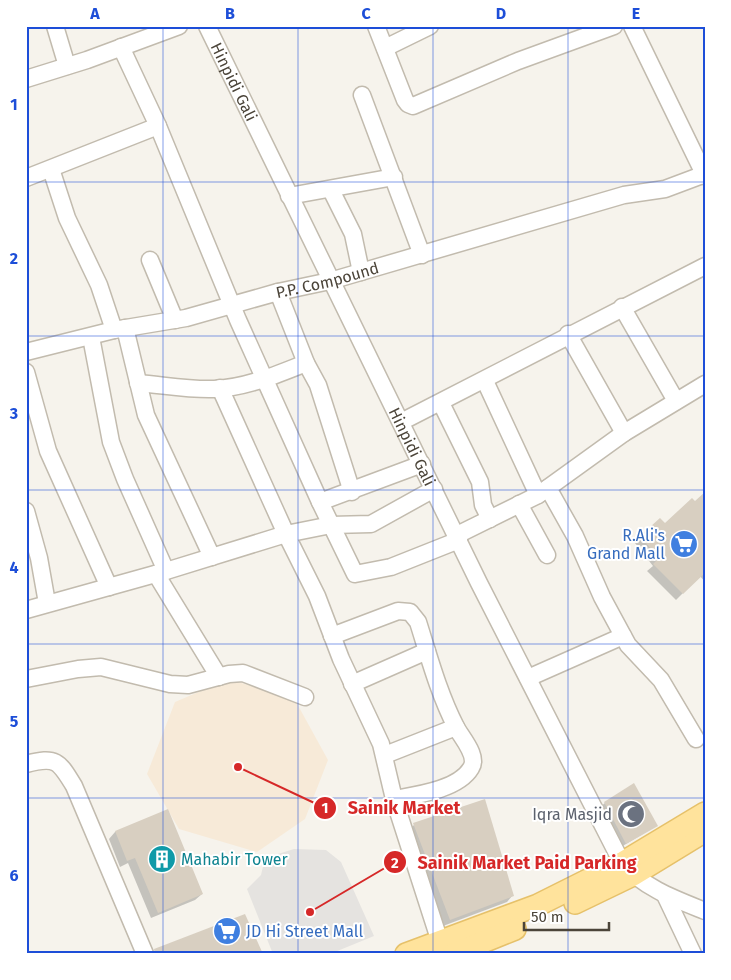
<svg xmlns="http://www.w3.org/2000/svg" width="731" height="980" viewBox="0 0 731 980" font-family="'Fira Sans',sans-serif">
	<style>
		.commercial { fill: #f7ead8 }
		.parking { fill: #e5e3e0 }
		.shadow { fill: #0003 }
		.building { fill: #d8cfc1 }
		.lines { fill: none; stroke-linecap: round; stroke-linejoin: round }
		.minor-casing { stroke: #c2bbae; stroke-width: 19 }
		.major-casing { stroke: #e6c16a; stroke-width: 24 }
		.minor { stroke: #fff; stroke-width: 16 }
		.major { stroke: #ffe39c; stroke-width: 21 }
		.grid { fill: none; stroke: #1d4ed8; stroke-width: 1; stroke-opacity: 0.55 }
		.labels { text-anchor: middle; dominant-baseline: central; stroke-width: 4; stroke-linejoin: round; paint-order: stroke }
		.street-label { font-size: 16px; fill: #4b4439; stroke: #fff }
		.shop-label { font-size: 16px; fill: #366cbe; stroke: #fff; text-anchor: end }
		.worship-label { font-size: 16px; fill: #5b616d; stroke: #fff; text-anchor: end }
		.culture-label { font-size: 16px; fill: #0d838f; stroke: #fff; text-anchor: start }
		.leader { fill: none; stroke: #d62828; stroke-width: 2 }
		.callout-dot { fill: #d62828; stroke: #fff; stroke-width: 2 }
		.mark-label { font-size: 15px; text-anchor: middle; font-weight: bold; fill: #fff }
		.callout-label { font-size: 18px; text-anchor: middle; font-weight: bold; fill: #d62828; stroke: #fff; stroke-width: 4; stroke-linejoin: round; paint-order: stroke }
		.neatline { fill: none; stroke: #1d4ed8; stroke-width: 2 }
		.grid-label { font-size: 16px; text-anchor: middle; font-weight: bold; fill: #1d4ed8 }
	</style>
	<rect width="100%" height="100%" fill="#f6f3ec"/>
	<path class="commercial" d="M229,679L295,700L328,760L305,819L257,852L179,829L147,774L175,702Z"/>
	<path class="parking" d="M294,849L326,850L341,862L374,936L330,954H273L247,889L261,875L265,858Z"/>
	<g class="shadow">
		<path d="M705,494V582L700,576L676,600L647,571L653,566L635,543L660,519L664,525Z"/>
		<path d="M605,803L656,826L621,847L600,807Z"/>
		<path d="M167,811L202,894L195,900L151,918L128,863L120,867L109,839L115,832Z"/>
		<path d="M414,825L513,895L507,902L443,926L408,831Z"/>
	</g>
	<g class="building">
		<path d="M705,492V573L683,594L653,564L659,558L640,536L660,518L665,523L692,498L695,501Z"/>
		<path d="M634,783L658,826L626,844L604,802Z"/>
		<path d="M485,799L514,896L450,920L413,823Z"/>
		<path d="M168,809L203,894L158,913L135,858L127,861L115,831Z"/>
		<path d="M245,914L263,954H155L154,949Z"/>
	</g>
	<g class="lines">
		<g class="minor-casing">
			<g id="minor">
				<path d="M55,26L67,66"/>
				<path id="s1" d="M207,26L479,583L622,863C644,888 675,899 705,911"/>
				<path d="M376,26L405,100L408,104L413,106L518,61L614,26"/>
				<path d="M632,26L705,176"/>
				<path d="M121,47L158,126L238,320L320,502L355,574L391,567L459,540"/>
				<path d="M385,48L430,26"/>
				<path d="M26,79L87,60L179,26"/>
				<path d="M362,95L422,255"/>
				<path d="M51,169L67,218L99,285L114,330"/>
				<path d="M26,178L158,126"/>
				<path d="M331,190L353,234L361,272"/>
				<path d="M289,196L394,177"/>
				<path d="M150,260L175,320"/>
				<path d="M278,292L306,363L318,385L352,492"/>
				<path d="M622,307L676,401"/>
				<path d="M125,328L146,415L212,557"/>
				<path d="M568,334L624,433"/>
				<path d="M91,337L111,442L125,479L166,571"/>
				<path id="s2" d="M26,352L114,330L186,318L278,292L330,281L624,195L665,189L705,174"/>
				<path d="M26,372L48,451L109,587"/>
				<path d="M485,381L538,495"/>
				<path d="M138,383C163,385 189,390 214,389C246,388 278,374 306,363"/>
				<path d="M220,388L286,534L317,596L341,659L381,744L394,799L440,942"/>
				<path d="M441,403L480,482L483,505L490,519"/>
				<path d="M401,422L705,266"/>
				<path d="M548,488L575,536L602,597L628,645L661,680L696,739"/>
				<path d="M320,502L422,464"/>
				<path d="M519,504L547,555"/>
				<path d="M26,511L39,558L47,603"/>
				<path d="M457,535L538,495L624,433L705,384"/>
				<path d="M156,574L219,677"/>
				<path d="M26,610L166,571L286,534L331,525L371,524L434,489"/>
				<path d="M332,636L398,611L410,612L418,622C429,657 439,694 456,727C461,737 479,756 471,768C458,790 416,795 394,799"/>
				<path d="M528,678L623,636"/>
				<path d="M26,679L78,669L101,667L170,684L188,685L229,674L243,673L305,697"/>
				<path d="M352,684L427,651"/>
				<path d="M385,755L456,727"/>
				<path d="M26,764C56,756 59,761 74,786L145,954"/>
				<path d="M665,895L693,954"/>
			</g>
		</g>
		<g class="major-casing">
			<g id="major">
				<path d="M575,903L633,875L705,831"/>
				<path d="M406,954L538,905L622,863L705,813"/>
				<path d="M453,954L515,929"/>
			</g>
		</g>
		<use href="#minor" class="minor"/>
		<use href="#major" class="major"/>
	</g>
	<path class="grid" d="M163,26V954M298,26V954M433,26V954M568,26V954M26,182H705M26,336H705M26,490H705M26,644H705M26,798H705"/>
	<defs>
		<g id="supermarket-disc" transform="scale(1.4375)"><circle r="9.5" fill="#3f7fe0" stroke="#fff"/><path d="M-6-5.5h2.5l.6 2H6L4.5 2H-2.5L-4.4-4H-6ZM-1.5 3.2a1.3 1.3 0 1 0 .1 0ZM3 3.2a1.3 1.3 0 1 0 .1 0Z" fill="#fff"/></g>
		<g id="mosque-disc" transform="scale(1.4375)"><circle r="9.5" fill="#6b7280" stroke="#fff"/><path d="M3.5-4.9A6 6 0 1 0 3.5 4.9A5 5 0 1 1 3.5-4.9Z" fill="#fff"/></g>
		<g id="building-disc" transform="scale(1.4375)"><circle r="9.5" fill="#0f9aa8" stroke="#fff"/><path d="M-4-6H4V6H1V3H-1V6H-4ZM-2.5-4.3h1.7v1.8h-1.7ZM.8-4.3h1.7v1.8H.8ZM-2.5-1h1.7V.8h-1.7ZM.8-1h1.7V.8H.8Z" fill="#fff"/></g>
	</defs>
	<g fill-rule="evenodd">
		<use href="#supermarket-disc" x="684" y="544"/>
		<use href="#mosque-disc" x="631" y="814"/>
		<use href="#building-disc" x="162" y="859"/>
		<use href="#supermarket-disc" x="227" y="931"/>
	</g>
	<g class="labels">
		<g class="street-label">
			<text stroke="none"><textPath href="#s1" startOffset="62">Hinpidi Gali</textPath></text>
			<text stroke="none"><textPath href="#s2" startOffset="310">P.P. Compound</textPath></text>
			<text stroke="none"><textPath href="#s1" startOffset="468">Hinpidi Gali</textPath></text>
		</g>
		<g class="shop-label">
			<text x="665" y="535">R.Ali's<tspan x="665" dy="18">Grand Mall</tspan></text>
			<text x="246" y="931" text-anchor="start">JD Hi Street Mall</text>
		</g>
		<g class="worship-label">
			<text x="612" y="814">Iqra Masjid</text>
		</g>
		<g class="culture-label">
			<text x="181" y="859">Mahabir Tower</text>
		</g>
	</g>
	<path class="leader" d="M238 767L325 808M310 912L395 862"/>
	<g class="callout-dot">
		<circle cx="238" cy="767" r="5"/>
		<circle cx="310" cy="912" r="5"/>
		<circle cx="325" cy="808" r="12"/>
		<circle cx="395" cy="862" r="12"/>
	</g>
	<g class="mark-label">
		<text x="325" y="813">1</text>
		<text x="395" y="868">2</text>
	</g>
	<g class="callout-label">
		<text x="404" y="814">Sainik Market</text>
		<text x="527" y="869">Sainik Market Paid Parking</text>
	</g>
	<rect width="731" height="980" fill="none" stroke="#ffffff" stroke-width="55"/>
	<path d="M524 922v8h85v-8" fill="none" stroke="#4b4439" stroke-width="2.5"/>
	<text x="531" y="922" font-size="15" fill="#4b4439" stroke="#ffffff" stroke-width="4" paint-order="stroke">50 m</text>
	<rect x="28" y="28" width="676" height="924" class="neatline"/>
	<g class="grid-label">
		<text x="95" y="19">A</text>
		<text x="230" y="19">B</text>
		<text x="366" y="19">C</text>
		<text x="501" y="19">D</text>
		<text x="636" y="19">E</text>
		<text x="14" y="110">1</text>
		<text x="14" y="264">2</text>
		<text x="14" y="419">3</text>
		<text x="14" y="573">4</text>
		<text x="14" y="727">5</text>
		<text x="14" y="881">6</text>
	</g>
</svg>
